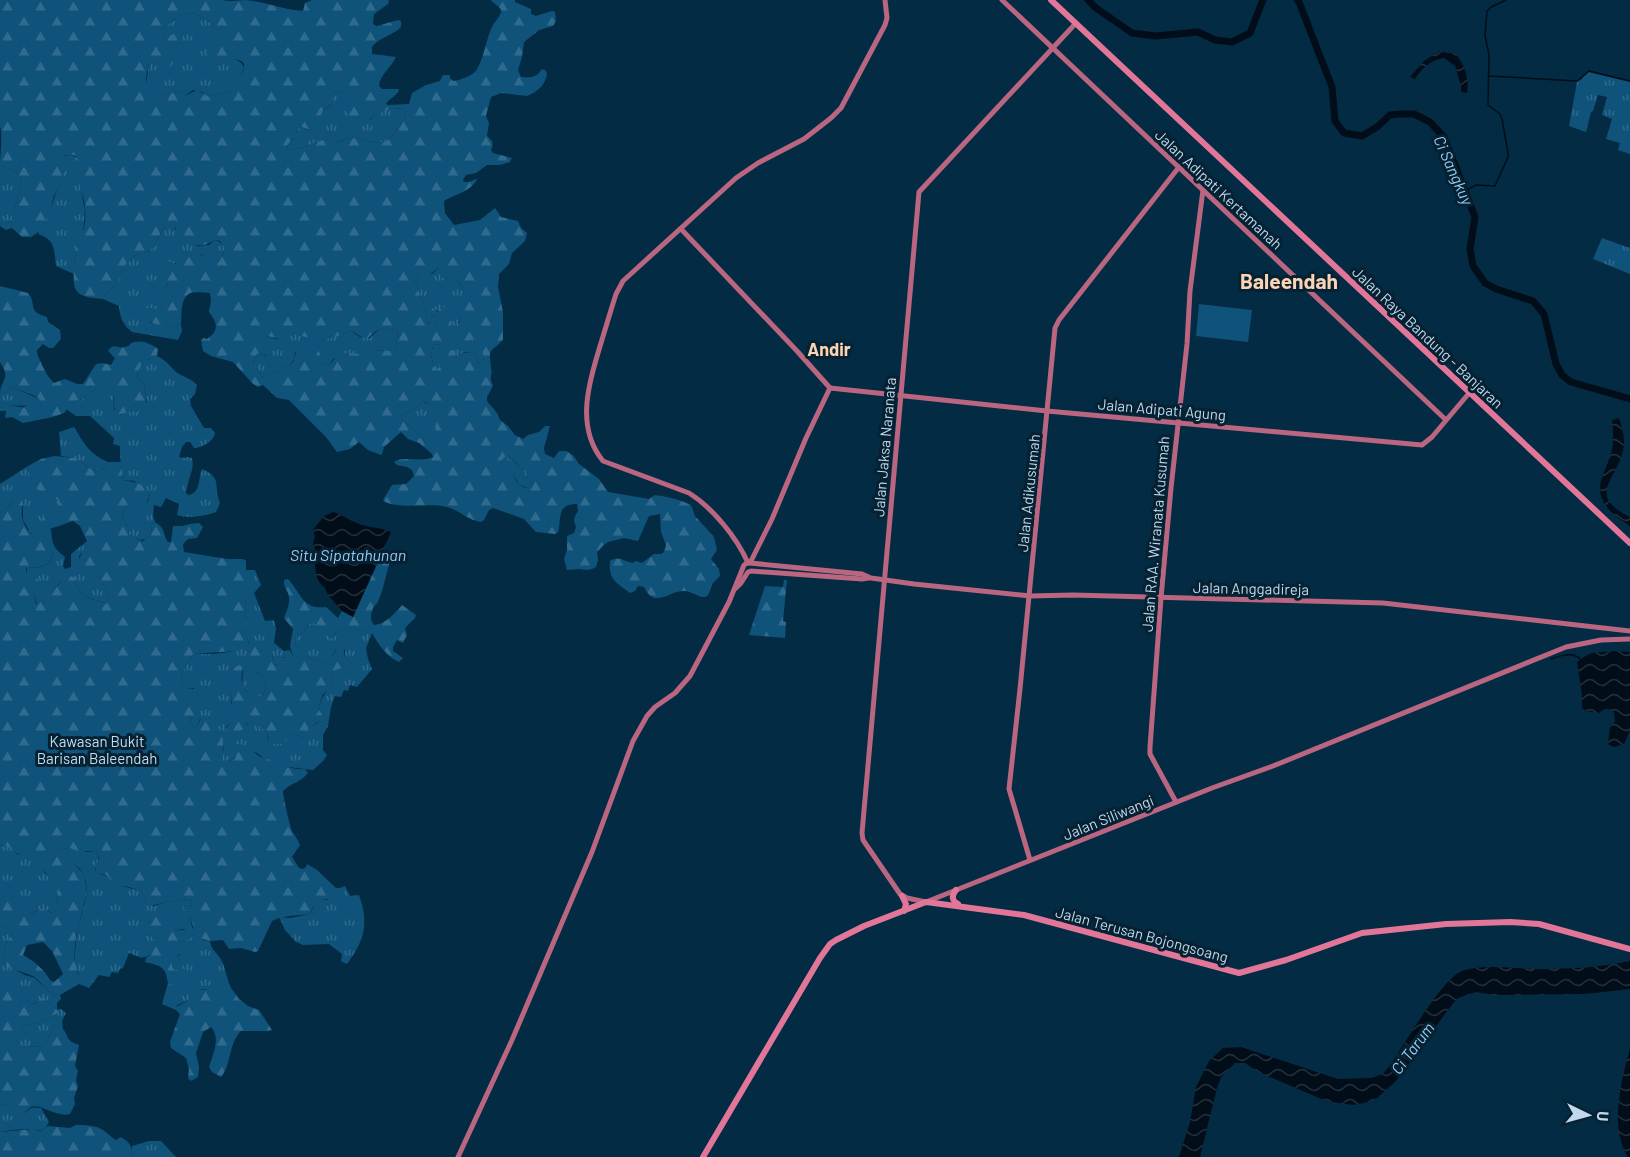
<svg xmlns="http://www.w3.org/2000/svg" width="1630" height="1157" viewBox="0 0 1630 1157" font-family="Barlow,sans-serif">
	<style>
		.grass { fill: url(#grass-tufts) }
		.forest { fill: url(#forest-firs); fill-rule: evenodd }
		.park { fill: #0f537b }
		.water { fill: url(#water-waves) }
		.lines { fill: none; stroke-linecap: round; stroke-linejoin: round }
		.stream { stroke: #010e19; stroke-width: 1.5 }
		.river { stroke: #010e19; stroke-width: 7 }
		.secondary { stroke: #ba6680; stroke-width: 5 }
		.primary { stroke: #e27699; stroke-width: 6 }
		.labels { text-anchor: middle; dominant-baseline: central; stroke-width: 6; stroke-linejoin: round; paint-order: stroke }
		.street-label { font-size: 15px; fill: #bfd8ec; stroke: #062132 }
		.park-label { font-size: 15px; fill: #c2dcf0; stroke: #062132 }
		.water-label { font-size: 16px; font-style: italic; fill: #97cbf2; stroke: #062132 }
		.quarter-label { font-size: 18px; font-weight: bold; fill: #fbd4b5; stroke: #062132 }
		.district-label { font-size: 21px; font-weight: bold; fill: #fbd4b5; stroke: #062132 }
	</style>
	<defs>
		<pattern id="grass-tufts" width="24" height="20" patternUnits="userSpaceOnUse" patternTransform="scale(1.5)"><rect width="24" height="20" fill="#0f537b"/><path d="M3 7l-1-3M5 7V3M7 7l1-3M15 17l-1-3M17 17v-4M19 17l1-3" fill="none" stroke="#306b8e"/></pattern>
		<pattern id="forest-firs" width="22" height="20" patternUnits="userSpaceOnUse" patternTransform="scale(1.5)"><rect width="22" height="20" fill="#0f537b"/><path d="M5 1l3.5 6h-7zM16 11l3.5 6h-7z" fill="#306b8e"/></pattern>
		<pattern id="water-waves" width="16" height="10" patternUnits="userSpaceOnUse" patternTransform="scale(1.5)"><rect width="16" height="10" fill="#010e19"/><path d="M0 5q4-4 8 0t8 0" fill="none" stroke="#24303b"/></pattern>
	</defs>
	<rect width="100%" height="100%" fill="#032b43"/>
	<g class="grass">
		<path d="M189,13L196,14L213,24L214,31L209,41L217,62C227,58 238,56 244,67L242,73L236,79L229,92L208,96L202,92L193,90L185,96L179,91L164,95L146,84L149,63L153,62L157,64L176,49L178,41L170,37L163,35L162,32L168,24L175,19L177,15Z"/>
		<path d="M1588,72L1630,82V154L1618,150L1620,143L1606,139L1612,119L1602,115L1607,97L1598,95L1593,111L1591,112L1586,132L1569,126L1577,82L1581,80Z"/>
		<path d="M338,91L347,96L370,120C380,111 389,106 403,109L406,116C386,148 386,146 351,137L338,142L325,139L305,147L289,150L286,147L293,139L298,129L301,127L310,130C321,123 318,117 325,109L331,105L332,95L334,92Z"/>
		<path d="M71,155L77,158L79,161L78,175L85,210L83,234L80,241L75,256L74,274L56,266C54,248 55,240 38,234L52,205L56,192L62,183L63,156Z"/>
		<path d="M0,166C9,169 20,171 22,182L11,223L12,228L6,230L0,226Z"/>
		<path d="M170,223L175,226V229L198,246L209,245L214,240C228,243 226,251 219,261L207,259L202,254L173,264L160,309H153L150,308L144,315L151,323L176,327L181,324L182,331L178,340L132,332C123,325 120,318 119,306L103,299C108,290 111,291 115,285C122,277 123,264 133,257C138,253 145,254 150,250C159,242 159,229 170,223Z"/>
		<path d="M1602,238L1630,248V274L1593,259Z"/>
		<path d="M438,268L440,269L442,277C446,279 452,279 456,281C470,288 463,313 458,323L474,336L476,339L474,344L481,349L484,356L483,361L479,364L475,354L472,352H464L456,358L443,356L441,364L437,369L434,367L431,356L433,345L444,344L443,331L452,323C447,313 439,314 432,307L430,315L437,316L438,320L433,325H430C426,318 426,312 424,305C421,297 418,290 415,281L419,275L432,274Z"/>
		<path d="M396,327L398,329C397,337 398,345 393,351L373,350L367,354L333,359L330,364L325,365L295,352L294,359L290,365L262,378L260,372L253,364L257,354L260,353L266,356L271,354L264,346V339L267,336L276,339L294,334H343L351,331L360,337L370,338L379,329L389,330Z"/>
		<path d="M157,356C167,361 169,365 176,372C183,377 191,378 197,385L195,394L190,399L191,406L204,428H211L215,433C214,441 202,448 194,448L190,442H186L182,447L179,457L183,458L187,457L192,458C195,470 187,480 186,493L188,495C201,493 198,479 202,469C223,478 213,486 220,503L216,512C204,516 189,519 177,515L179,504L166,498L161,507L154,505L153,516L155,522L152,524L150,536C142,543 137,539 129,534C129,523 116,515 126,504L140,508L148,501L150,494L134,481L123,480L120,457V446L113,444L114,438L90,416H76L66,409L75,401L83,399L90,392L98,389H105L111,391L113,394L114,410L120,415L124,413L138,410L147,402L144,384L137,378C140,362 143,362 157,356Z"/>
		<path d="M12,387L44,401V404C30,409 14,402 0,408V393H4Z"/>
		<path d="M422,402C427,402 437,409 442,411L436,418L435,433L429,437L421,439L414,429L401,419L402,414L414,410Z"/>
		<path d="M74,427C84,444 90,454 108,462L102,471L93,470L75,458L61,456L59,432Z"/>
		<path d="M505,457C514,458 518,467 526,470L528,479L533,484L529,488L519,485L514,476L509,475L501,466L502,460Z"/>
		<path d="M28,466L31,479L57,499L59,506L57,513L54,515H50L44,529H51C52,543 53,548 65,557L63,566L65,569L71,567V554L87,541L83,551L79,556L83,576H98L103,583L109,599L107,604C89,597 78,598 75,578L60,582L49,596L37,604C33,595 35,588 38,579L27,575V568C41,567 54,568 52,550L37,540L30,532L23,520V506L14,502L0,513V484Z"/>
		<path d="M246,570H255L261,585L254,593L265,621L274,620L276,629L274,643L284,651L290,650L293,657L286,658L283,657L279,664L273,665L272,651L249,664L254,673L261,674C267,682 268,689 261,697L250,695L242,687L243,669L239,665L231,669L232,685L231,703L236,711V719L225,728L233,733C253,726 244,713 267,732L268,741L293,734L303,737L309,727L318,723L322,714L318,709C322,699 323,693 332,687L333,681L332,672L341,667L351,669L353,663L345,658V650L337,647C334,653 331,660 325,663L304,656L295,646L296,635C303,633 305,631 308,624C319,620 325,630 333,637L335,633C356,623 353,630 372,633L366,648L368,659L372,669L357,687L350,685L348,691L344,690L341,697L335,696L331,707L328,726L323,735V750L327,755L323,761L313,770L279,766L253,751L228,761H221C229,737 217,732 200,719L197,726L194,727L190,721L199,701L198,698V694L194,688L188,689L182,685L181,674L193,654C211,654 235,655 249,643C248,639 244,633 244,628C243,619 251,622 245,609Z"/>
		<path d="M0,845L11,847L18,855L69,848L88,852L95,851C101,857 98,862 95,870L99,874C109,875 113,882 122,886C128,888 136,889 142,892L145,902L154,906L165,902L191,899L192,902L190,905L184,906L190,916L192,927L203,940L210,941C211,950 216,951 220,958C226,967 226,978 231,988C221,988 206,990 196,989L189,1000L177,1005L176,1010L162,1004L168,983L171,984L176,970L173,968C171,961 173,958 180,955V942L190,938L193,935L184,929L177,930L174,929V918L147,922L138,932L151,936L156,940L155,944L152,946V953C142,961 140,957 129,953L123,968L120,969L118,973L112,972L109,977L99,975L89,988L79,984V974C74,967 74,960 75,952C76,946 76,939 77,933C80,915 94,888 81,870C75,863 64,860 57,856L52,861H49L44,872L57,880L58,883L57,909L52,913C50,912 45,909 42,909C38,909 34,914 30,914C18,897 17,900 0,891Z"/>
		<path d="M345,886L350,896L359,895C369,923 365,940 347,964L341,961L342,954L329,944L303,945L296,942L285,930L279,917L290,918L310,914L317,900L320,899L327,900L343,893L340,888Z"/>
		<path d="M4,926L13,928C14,938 7,938 5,947C3,952 4,959 4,964L25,975L35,978L48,991L54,994L60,995L61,999L57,1003V1009H61L66,1013L62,1021L63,1029L55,1024L44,1047L25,1046L19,1045L17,1040L23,1026L44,1021L57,1013V1010L45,999L31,1004L21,994L11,989L0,979V927Z"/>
		<path d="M0,1104L12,1107V1114L17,1118C31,1114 24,1105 41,1108L49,1122C43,1134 40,1130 30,1129C21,1129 9,1130 0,1132Z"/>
		<path d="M149,1141H161L176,1157H131L132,1146Z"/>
	</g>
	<g class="forest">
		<path d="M0,0H223C230,2 238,0 246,0C266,2 284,10 303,11L305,3L312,0H389L388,4L374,14L373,22L374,25L377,26L398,20L401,21V27C392,36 379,37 372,47V54L396,57C391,68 380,74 379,86L382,89H399C398,96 389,98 386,104L388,105L409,104L412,93L426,85L440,81L443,75H450V78L453,81C460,80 469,77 475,72C483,63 486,39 492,27C494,22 502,15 501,10C500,7 493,3 491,0H515V2L531,9V14L536,16L552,11L555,12L556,21L553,26L539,30L524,42L522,57L518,70L521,77C531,78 536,78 542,69L545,70L547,73C546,84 538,92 527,96L501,93L491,97L486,116L489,123L487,136C493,141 494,143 491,150L493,153L512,158L510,162L500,165H487L476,173L466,175L463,180L464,182H469L476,179L477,180C470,192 455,194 444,201L445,213L454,225L480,220L495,208L501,217L518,221L521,228L527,233L525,241L512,253L509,264L499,274L498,287L503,312V340C489,354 489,347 491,368C493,377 488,375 493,386L487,397V401L497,413L500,420L508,426L515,435L523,439L528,435L539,432L545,426H550L544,448L545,454L554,458L559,451H566L573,455L579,464L599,479L608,492L649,499L655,495C668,497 679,499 691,505L695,516L714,537L717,550L711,559L719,569L720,576C717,579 715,581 713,583C711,587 710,593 707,596C701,600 692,591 685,591C669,590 655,610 644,587L638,586L635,591L630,593C616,583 608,579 610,561C619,555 624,562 633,563L635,561L642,563L654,554H661L664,552L666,545L661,532L660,514L649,516L638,541L624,538L608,542L605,544L597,552L598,560L596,567C589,571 586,570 579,569C575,569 571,570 567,570L564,559L567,550V536L574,533L576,527C573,519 574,518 578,511L577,504C556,504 562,518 558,532L555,534L536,532L524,519L493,508L489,510L484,520L481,522C467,520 459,510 447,507C427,502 405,510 385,502L383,500L392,485L406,484L414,476L412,470L407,467L397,465L394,462C403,455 421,463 433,457L432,454L424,447L419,443L408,439L401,432L384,447L382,454L381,455L368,450L359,442L350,449L337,452L326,437L289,400L277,398L263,385L258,387L252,383L233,362L211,356L203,351L201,340L204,338L207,339C220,330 217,323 209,312L211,301L210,293C204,293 193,291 189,294C180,299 182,316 181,324L176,327L155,324L148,321L144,315L146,308L160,309L161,305L168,282L157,274L164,260L176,264L180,256C195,248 205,258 219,261C224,254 227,248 220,241L214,240C202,250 189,244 177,235L175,226L170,224C159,229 159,242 150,250C145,254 138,253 133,257C123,264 122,277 115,285C111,291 107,291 103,299C94,298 81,298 76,290C71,282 75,253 78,244C79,241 81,238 82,235C85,228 86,215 85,207C85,198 78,187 78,175C77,162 83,152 63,156L64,177L62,183L54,195L49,216L40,231L31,237H22L12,228L11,223L22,182C20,171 9,169 0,166C0,155 3,134 0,126ZM189,13L196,14L213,24C216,40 195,51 217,62C224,59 250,55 243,71C241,76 239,75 236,79C233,83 231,88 229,92L208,96L197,90L185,96L179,91L164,95L146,83V77L149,63L153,62L157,64L159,69L162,71C172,68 177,60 175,50L177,47L178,41L183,37V33L179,32C173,33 170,38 163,35V31C167,24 174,21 178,15ZM338,91L347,96C336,111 353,119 367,121C379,114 387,106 403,109L406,116C386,148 386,146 351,137L339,142L325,139L305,147L289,150L286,147L296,135V132L301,127L311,130C318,125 319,121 322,113C324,108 330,106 333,102L332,95L334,92ZM438,268L440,269L442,278C446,279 452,279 456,281C476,291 448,326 464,344L475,337V340L474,344C480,349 485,352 483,361L479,364L475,354L472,352L460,353L456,358L455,351L451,350L443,356L439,367L437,369L434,367L431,356L433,345L444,344L447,339L443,331L451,326L452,323L449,316L447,310L443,307L437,312C434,309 432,305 427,307L430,315L437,316L438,320L433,325H430C426,318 426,312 424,305C421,297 418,290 415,281L419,275L428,276ZM396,327L398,329C397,337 398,345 393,351L373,350L366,354L340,353L330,364L325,365L321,363C323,347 309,342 297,349L293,362L290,365L262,378L260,372L253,364L257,354L260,353L270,357L271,354C268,347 259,344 267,336L280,339L294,334L314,339H329L351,331C372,342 362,341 379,329L389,330ZM426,402L432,407L441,412L436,418L435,433L429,437L421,439L414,429L401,419L402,414L414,410L421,403ZM505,457C515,458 518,467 526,471L528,479L533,484L530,487C521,489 517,484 514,476L509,475L507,470L501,466L502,460Z"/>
		<path d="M0,286L28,293C38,305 26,311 47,317L48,322L60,330L61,339L53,348H49L43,344L37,350C37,358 40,358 42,365C46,373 48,377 54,383L65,379L77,384H83L96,364L103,363L111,365L115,358L108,351C114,342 117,349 125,347C132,345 128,344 134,342C143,340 151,344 158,349L157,356C144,362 140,362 137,378L144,384L147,405L138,410L117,415C112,408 116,401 112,393L105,389H98L90,392L83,399L75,401L64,413L53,417L23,423L12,417L5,418L6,411H0V408C8,404 12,406 20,407C29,408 21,406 30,405C37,404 39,406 44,402L35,396L12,387L4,393H0C2,378 11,379 0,362Z"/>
		<path d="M54,456L75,458L93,470L102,471L108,462H121L123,480C133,482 145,483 150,494L146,504L140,508L126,505C116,515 129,523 129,534L139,540L143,541L150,536L152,524L155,522C167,530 162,533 168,542H171L173,526H182L190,524L199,523L203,527L197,538L188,539L183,544L184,552L227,559H243L246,561V581L249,584L250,597L245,600V609L248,615L244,629L249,643L244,648L237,651L193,654L181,674L182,685L188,689H197L198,698L200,704L197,714L191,718L190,721L194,727L197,726L202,717C206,719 212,720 215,724C225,732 224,750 222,761H228L236,758L234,751L236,744L250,746C252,748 253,751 255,753C259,757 264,757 268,759C280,765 292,770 305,769L308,773C300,783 292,782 283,791C283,796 290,827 292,831C295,836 298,840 300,845L292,857L299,868L303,869L306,867L307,864L317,870L336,888H340L343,893C325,907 320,889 310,914C297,916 283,915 272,921L258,951L255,952L241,948L229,949L223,940L210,941L199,938L194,930L190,916L183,908L184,906L190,905L192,902L191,899L165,902L151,906L145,902L142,892L129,887L116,885L106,875L96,873C94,863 104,860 95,851H79L69,848L36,853L27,858C14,855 14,846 0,845V513L17,500L22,502C23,507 21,512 22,517C25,534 41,540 52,549C54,568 40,567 26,568L27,574L38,579L39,582C35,590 33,595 36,604C50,598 57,584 68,575L75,578C78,598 89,597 106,604L109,599L103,583L98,576H83L80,574C76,560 82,553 87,541L80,526L73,521C65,523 56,528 48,529C36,531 40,517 47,513L54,515L56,513L59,506L57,499C40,499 29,481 28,466L41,459Z"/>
		<path d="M381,556L389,558L390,561L382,591L378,602L373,608L371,615V620L374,625C386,624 394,614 402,605L416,615L415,618L405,628L407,635L403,643L397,640L393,647V651L403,658L399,662C387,657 379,645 372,633C353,630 356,623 335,633L333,638H331C323,631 321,620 308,624C305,631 303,633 296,635L295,646L301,650L304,656L325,663L334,654L338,644L343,646L345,658L353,663L354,667L351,669L341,668L332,672L333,681L332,688L323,694L318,709L322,714C321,722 315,724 309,727L308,730L309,733L307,738L293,734L287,736V740L283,744H269L267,732L253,722L247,723L243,729L234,734L225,729L236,718C236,712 234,710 232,704C231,702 231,674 231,669L239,665L243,666C240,684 240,694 261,697C268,690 267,682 261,674L254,673L247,661L248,651C253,645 260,644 268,645L272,651L273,665L279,664L280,657L286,658L293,656L290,646L293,629L284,618C286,612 290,605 289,598C289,591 283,588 284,580L288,579C302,594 302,610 326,607L338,618L342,611L353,617Z"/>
		<path d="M784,580H787L783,621L786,622L785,638L749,635L765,586L783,587Z"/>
		<path d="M59,853L65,855L84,874L86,886V896L76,936L74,958L77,971L80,977L79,984L60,995C46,994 45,986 36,978C28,972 13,972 4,964C4,957 3,948 7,942C11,935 14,936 12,928L4,926L0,927V891L20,900L30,914C35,914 38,909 42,909C45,909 49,912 52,913L57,909L58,883C53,876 35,870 46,860L52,861ZM43,942L52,951L63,974L54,982L50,980C43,968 35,962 23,955L27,945Z"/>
		<path d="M158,915L171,916L174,918V929C181,933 190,925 193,936L191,938L180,942V945L182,948V952C177,958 170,958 173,968L175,970L182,968L188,971L185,983L177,986L168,983C167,980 167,977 166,974C163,965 153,964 145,962L146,958L152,953V946L155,944L156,940L151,936L138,932L136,929L141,919L150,922L154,916Z"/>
		<path d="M0,979C4,982 8,986 12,989C14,990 20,993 21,994C29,1000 31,1010 41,998L45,999L57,1010V1013L44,1021L23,1026L17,1040L19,1045L26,1046L44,1047L55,1024C58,1025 61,1026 63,1029C70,1038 65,1040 79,1045L75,1066L78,1071L76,1080L78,1086L74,1098L75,1104L70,1114C57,1118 40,1103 31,1107C27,1109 24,1116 21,1119L14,1117L12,1114V1107L0,1104Z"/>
		<path d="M216,987L231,988L239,999L248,1006L259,1010L272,1030L269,1031H241C228,1044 232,1064 221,1077L212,1072L209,1067C213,1054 221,1038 211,1027L203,1032L196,1053L199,1067L198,1077L191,1081L188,1078L189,1069L186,1058L171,1048L170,1042L180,1014L176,1010V1007L189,1000L193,990L196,988L203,990Z"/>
		<path d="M76,1125C85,1125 95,1125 103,1130C108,1133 110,1137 116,1140L121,1137C130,1143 133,1146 131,1157H0V1132L32,1129L39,1131L43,1130L48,1126L70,1128Z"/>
	</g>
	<path class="park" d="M1199,304L1252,310L1248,342L1196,336Z"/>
	<g class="water">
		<path d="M1440,51L1447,53H1454C1464,61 1470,80 1467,93L1461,92V86L1455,66L1444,58C1431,60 1422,68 1415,79L1410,77L1424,61Z"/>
		<path d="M1619,418C1622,428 1626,440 1623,451C1616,481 1586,495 1630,517V526C1615,517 1595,502 1601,481C1604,470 1610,460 1612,449C1614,440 1613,430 1612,420Z"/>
		<path d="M333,512C341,514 352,521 359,524C370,528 380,527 391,532L353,617L342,611L328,595L325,588L319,582L316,575L314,554L316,552L313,544L315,536L313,530L324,516Z"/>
		<path d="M1615,651L1630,652V731L1624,744L1614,747L1609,745L1608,743L1610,726L1615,722L1614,712C1609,708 1604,708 1599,713L1586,711L1582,708V695L1577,662L1587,655L1592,653Z"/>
		<path d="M1630,961V989L1586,994L1495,995L1476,992L1458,998L1451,1006L1396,1081L1376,1099L1364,1103L1353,1105L1326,1101L1258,1072L1245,1063H1235L1221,1077L1216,1092L1200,1157H1178L1180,1154L1190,1122L1196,1087L1209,1061L1223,1048L1241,1047L1338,1079L1371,1078L1383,1074L1391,1064C1404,1045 1441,981 1460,972C1477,964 1513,968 1533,969C1566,969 1598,968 1630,961Z"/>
		<path d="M1630,1049V1157H1628C1609,1129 1621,1080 1630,1049Z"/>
	</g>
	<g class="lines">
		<g class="stream">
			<path d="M1489,76L1577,81L1589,71L1630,81"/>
			<path d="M1465,191L1476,185L1495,186L1508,157V153L1502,119L1500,114L1488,105L1489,54L1485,36L1487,11L1491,7L1506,0"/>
			<path d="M1551,659C1561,655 1574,651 1581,660"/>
		</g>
		<g class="river">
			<path d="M1088,0L1096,8L1132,33L1155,36L1198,32L1215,40L1232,42L1250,33L1263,0"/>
			<path d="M1297,0L1299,2L1332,87L1335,121L1344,133L1362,136L1377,127L1390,115L1399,114H1414L1430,122L1444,137L1475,217L1470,249L1473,266L1485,283L1496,289L1533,301L1544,314L1556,364L1562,375L1571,382L1630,399"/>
		</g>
		<g class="secondary">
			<path d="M1002,0L1446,420"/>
			<path d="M1076,23L919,192L862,833L863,840L900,894L907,898L926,902L1212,788L1273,766L1566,647L1601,640L1630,639"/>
			<path d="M681,229L797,351L830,388"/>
			<path d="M830,388L1047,411L1422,445L1432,437L1470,392"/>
			<path d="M748,563C737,538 713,508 689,493L603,461C577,429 587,389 598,353C604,333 610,313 616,294L623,281L736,178L758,163L804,139L831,118L841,108L885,25L887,18L885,0"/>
			<path d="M750,563L862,574L871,578L914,584L1030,596L1073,595L1383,603L1630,631"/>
			<path d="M736,588L741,583L748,572L751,571L862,579L869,578"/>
			<path d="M1176,802L1150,754V747L1161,598L1171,488L1187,344L1190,291L1203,190"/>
			<path d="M1030,860L1009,789L1020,689L1055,328L1059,320L1179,167"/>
			<path d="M458,1157L512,1040L592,852L633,741L647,716L655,707L675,693L690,676L729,602L744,565L747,563H750L772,519L806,438L830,388"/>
		</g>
		<g class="primary">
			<path d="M1051,0L1630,543"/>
			<path d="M956,890C951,896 952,901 958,904"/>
			<path d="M902,896L906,904L904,911"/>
			<path d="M703,1157L820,958L830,944L836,940L864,926L926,902L1024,915L1239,973L1286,960L1362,933L1446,924L1510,922L1539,924L1630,949"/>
		</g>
	</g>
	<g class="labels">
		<g class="street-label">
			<text transform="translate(1219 189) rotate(43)">Jalan Adipati Kertamanah</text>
			<text transform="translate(1428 337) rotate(43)">Jalan Raya Bandung - Banjaran</text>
			<text transform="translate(1162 409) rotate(5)">Jalan Adipati Agung</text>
			<text transform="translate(884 447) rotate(-85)">Jalan Jaksa Naranata</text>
			<text transform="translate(1028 493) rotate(-84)">Jalan Adikusumah</text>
			<text transform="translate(1155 534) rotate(-85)">Jalan RAA. Wiranata Kusumah</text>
			<text transform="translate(1251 588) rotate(1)">Jalan Anggadireja</text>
			<text transform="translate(1108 817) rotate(-22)">Jalan Siliwangi</text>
			<text transform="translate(1142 934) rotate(15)">Jalan Terusan Bojongsoang</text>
		</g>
		<g class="park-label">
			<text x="97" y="741">Kawasan Bukit<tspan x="97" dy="17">Barisan Baleendah</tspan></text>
		</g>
		<g class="water-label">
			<text transform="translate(1454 170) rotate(66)">Ci Sangkuy</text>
			<text x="348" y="554">Situ Sipatahunan</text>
			<text transform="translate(1412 1048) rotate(-53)">Ci Tarum</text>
		</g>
		<g class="quarter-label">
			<text x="829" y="349">Andir</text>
		</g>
		<g class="district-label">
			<text x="1289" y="280">Baleendah</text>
		</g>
	</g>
	<g transform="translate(1588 1115) rotate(95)" stroke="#062132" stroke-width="4.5" paint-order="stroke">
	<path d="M0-4.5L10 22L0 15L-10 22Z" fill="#bfd8ec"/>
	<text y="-9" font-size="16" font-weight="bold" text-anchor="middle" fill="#bfd8ec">U</text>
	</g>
</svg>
